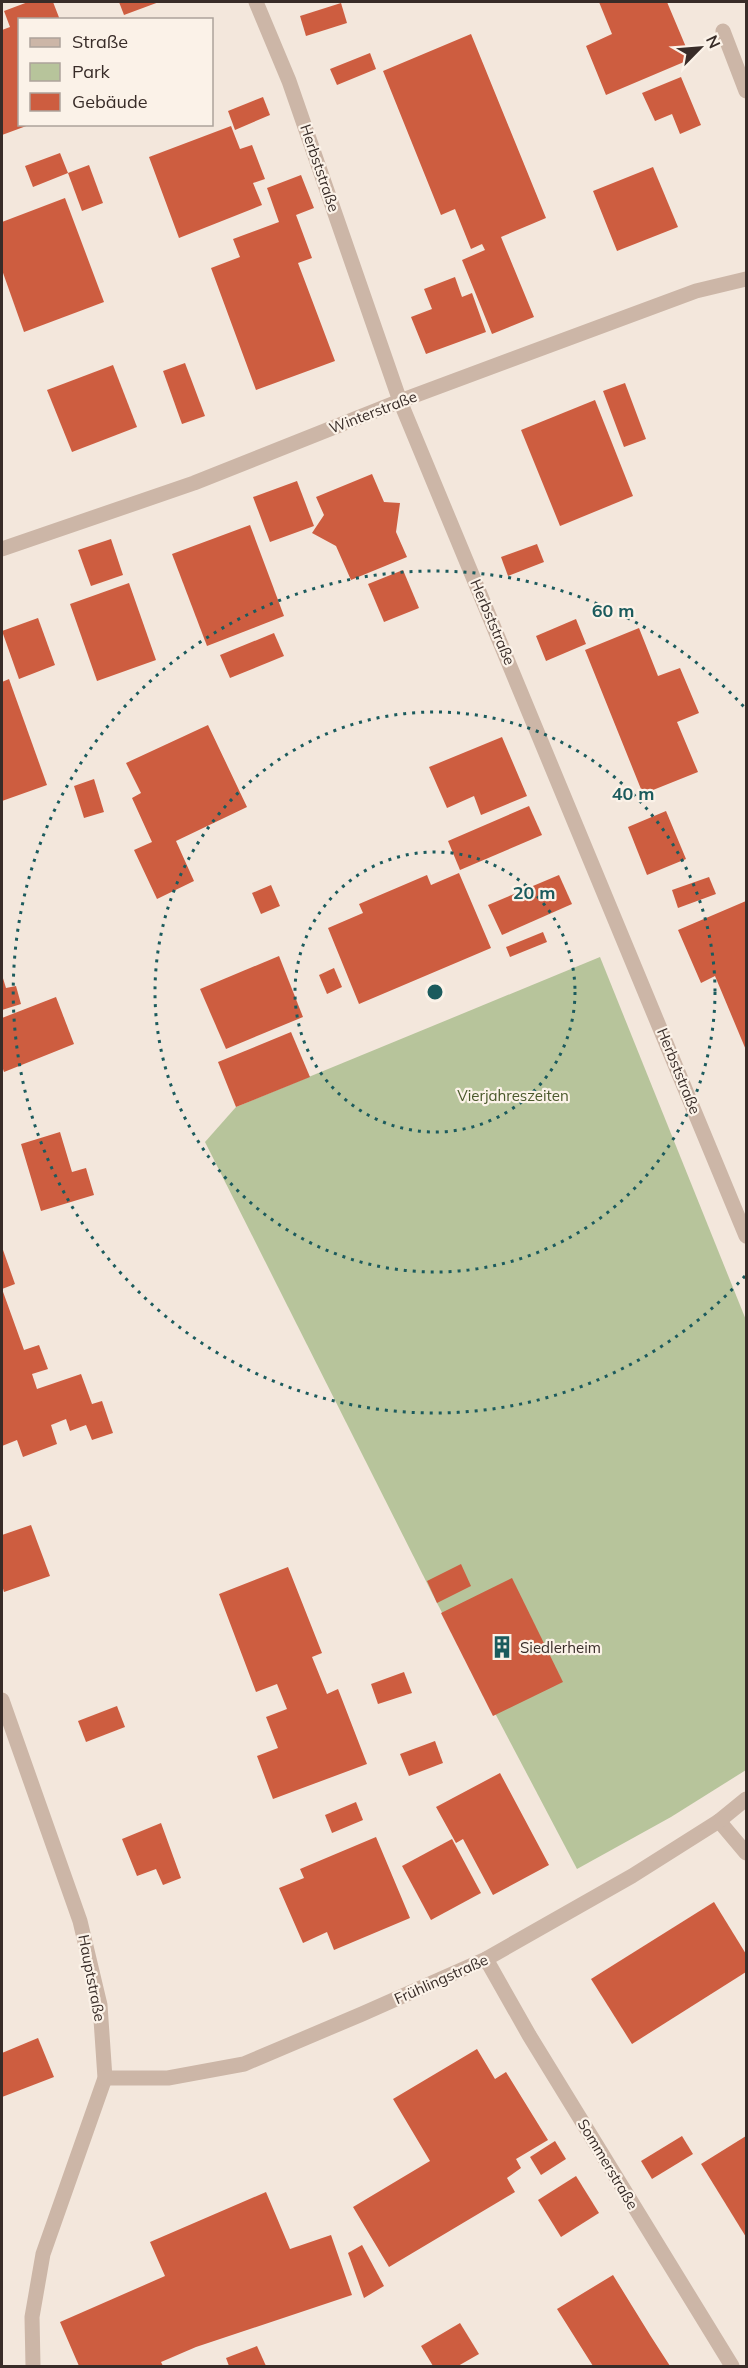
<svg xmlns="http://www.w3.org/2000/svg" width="748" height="2368" viewBox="0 0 748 2368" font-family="Mulish,sans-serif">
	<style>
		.green { fill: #b7c49b }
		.building { fill: #cd5d40 }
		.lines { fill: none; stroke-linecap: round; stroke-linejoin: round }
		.service { stroke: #ccb6a7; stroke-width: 15 }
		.minor { stroke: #ccb6a7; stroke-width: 15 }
		.ring { fill: none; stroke: #1b5b5d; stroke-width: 3; stroke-dasharray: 3 6 }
		.labels { text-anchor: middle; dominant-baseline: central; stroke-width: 4.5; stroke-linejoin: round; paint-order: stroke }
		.street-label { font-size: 15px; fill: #382c28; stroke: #fbf2e8 }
		.park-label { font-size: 15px; fill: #49582a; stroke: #fbf2e8 }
		.poi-label { font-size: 15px; fill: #382c28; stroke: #fbf2e8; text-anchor: start }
		.centre { fill: #1b5b5d; stroke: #fbf2e8; stroke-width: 3 }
		.ring-label { font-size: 18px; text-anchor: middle; font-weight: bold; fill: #1b5b5d; stroke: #fbf2e8; stroke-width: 4.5; stroke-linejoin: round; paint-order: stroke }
	</style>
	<rect width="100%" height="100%" fill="#f3e7dc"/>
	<path class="green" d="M600,957L746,1320V1770L671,1817L577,1869L437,1603L205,1142L236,1107Z"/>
	<g class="building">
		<path d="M28,2H53L60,20H20V124L29,125L2,135V30L10,27L4,11Z"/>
		<path d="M119,2H159L124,15Z"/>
		<path d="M599,2H667L691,59L606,95L586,46L612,34Z"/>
		<path d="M341,3L347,23L306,36L300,16Z"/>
		<path d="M471,34L546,218L501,237L534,317L492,334L462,260L485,250L482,244L471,249L455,209L441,215L383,71Z"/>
		<path d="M370,53L376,69L337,85L330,69Z"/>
		<path d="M681,77L701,125L680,134L672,114L655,121L642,93Z"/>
		<path d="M263,97L270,115L235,130L228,111Z"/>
		<path d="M231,126L240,149L252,145L265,179L253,183L262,205L179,238L149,157Z"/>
		<path d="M60,153L68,173L33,187L25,166Z"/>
		<path d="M89,165L103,203L82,211L68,173Z"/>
		<path d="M653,167L678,227L617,251L593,191Z"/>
		<path d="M301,175L314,208L296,215L312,258L298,263L335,361L256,390L211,268L240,257L233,239L279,222L267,188Z"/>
		<path d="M65,198L104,302L24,332L2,270V222Z"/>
		<path d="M455,277L462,297L472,293L486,332L426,354L411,317L432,309L424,289Z"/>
		<path d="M185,363L205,416L182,424L163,371Z"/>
		<path d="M113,365L137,427L72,452L47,390Z"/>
		<path d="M625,383L646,439L624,447L603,391Z"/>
		<path d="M595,400L633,496L560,526L521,430Z"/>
		<path d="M372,474L384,502L400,503L396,532L407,557L351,580L336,546L312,533L324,515L316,497Z"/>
		<path d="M297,481L314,526L270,542L253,497Z"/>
		<path d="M250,525L284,616L207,646L172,554Z"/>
		<path d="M111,539L123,575L91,586L78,550Z"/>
		<path d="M537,544L544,562L508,576L501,557Z"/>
		<path d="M403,570L419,608L384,622L368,584Z"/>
		<path d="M129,583L156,660L97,681L70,604Z"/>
		<path d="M38,618L55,665L19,679L2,631Z"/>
		<path d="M576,619L586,644L546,661L536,636Z"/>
		<path d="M639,628L658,676L680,668L699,713L677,722L698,772L643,794L585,650Z"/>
		<path d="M274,633L284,656L230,678L220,655Z"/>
		<path d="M9,679L47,785L2,801V682Z"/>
		<path d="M208,725L247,807L176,841L194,881L157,899L134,850L152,842L132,798L141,793L126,763Z"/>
		<path d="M502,737L527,796L481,815L474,796L447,808L429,767Z"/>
		<path d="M94,779L104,812L84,818L74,786Z"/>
		<path d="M529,806L542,835L460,870L448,841Z"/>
		<path d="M666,811L686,859L647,875L628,827Z"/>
		<path d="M459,873L491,948L359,1004L328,928L363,913L359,904L427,875L431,885Z"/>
		<path d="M559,875L572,904L502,935L488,905Z"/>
		<path d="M709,877L716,894L678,908L672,890Z"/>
		<path d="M271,885L280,906L261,914L252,893Z"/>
		<path d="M746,901V1050L715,976L701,983L678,930Z"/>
		<path d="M543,932L547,942L510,957L506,947Z"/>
		<path d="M279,956L303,1017L226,1049L200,989Z"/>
		<path d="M334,968L342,987L327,994L319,975Z"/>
		<path d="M2,975L6,988L16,986L21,1004L2,1010Z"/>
		<path d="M56,997L74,1044L4,1072L2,1066V1018Z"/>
		<path d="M291,1032L310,1077L236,1107L218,1062Z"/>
		<path d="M60,1132L72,1172L86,1168L94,1195L41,1211L21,1144Z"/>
		<path d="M2,1247L15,1284L2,1289Z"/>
		<path d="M2,1289L24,1350L39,1345L48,1369L32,1374L37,1389L81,1374L92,1404L102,1401L113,1433L92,1440L86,1425L70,1431L66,1419L51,1425L57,1444L23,1457L17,1440L2,1446Z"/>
		<path d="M31,1525L50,1576L4,1592L2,1585V1535Z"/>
		<path d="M461,1564L471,1586L437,1603L427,1581Z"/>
		<path d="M288,1567L322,1653L312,1657L327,1694L338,1689L367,1764L273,1799L257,1756L278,1748L266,1717L287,1709L277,1684L256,1692L219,1594Z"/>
		<path d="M512,1578L563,1682L493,1716L441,1613Z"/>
		<path d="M404,1672L412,1693L378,1704L371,1684Z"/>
		<path d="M117,1706L125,1727L86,1742L78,1721Z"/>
		<path d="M435,1741L443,1763L409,1776L400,1754Z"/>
		<path d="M500,1773L549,1865L493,1895L463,1839L456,1843L436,1807Z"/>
		<path d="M356,1802L363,1820L332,1833L325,1815Z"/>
		<path d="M161,1823L181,1878L163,1885L156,1869L137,1876L122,1839Z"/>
		<path d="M376,1837L410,1918L334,1950L327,1932L303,1943L279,1888L304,1878L300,1869Z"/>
		<path d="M452,1839L481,1893L431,1920L402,1866Z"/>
		<path d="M714,1902L746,1954V1972L632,2044L591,1979Z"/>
		<path d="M38,2038L54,2077L2,2097V2053Z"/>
		<path d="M477,2049L495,2079L506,2072L548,2140L516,2159L521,2168L507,2178L515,2192L389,2267L353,2207L430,2161L393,2099Z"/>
		<path d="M682,2136L693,2154L652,2179L641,2161Z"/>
		<path d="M746,2136V2237L701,2164Z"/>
		<path d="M555,2141L566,2159L541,2175L530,2157Z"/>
		<path d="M576,2176L599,2213L561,2237L538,2200Z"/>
		<path d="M266,2192L290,2249L331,2235L352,2295L196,2347L161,2362L163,2366H79L60,2322L165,2276L150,2242Z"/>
		<path d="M362,2245L384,2286L364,2298L348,2253Z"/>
		<path d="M613,2275L650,2335L670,2366H593L557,2309Z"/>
		<path d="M460,2323L479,2354L458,2366H433L421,2346Z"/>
		<path d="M257,2346L266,2366H229L226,2358Z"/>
	</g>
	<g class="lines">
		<path class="service" d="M723,31L746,91"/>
		<g class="minor">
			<path d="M256,2L289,81L400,401L746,1236"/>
			<path d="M2,549L194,483L400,401L696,291L746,279"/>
			<path d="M2,1700L80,1921L100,2005L105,2078L43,2254L32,2317L33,2366"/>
			<path d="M719,1821L746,1853"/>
			<path d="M486,1959L529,2035L732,2366"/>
			<path d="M105,2078H168L244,2064L362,2014L486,1959L632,1876L719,1821L746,1799"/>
		</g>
	</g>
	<g class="ring">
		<circle cx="435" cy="992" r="140"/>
		<circle cx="435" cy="992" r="280"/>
		<path d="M745 1276A421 421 0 1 1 745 708"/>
	</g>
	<defs>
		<g id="building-bare" transform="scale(1.8)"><path d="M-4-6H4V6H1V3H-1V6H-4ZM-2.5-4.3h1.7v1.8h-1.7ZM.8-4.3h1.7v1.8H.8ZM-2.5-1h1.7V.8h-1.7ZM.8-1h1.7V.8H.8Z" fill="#1b5b5d" stroke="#fbf2e8" stroke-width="2.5" paint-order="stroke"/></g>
	</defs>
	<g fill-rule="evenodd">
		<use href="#building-bare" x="502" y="1647"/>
	</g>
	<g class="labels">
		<g class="street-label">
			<text transform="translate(320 168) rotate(71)">Herbststraße</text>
			<text transform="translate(373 412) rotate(-21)">Winterstraße</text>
			<text transform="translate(493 622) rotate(67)">Herbststraße</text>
			<text transform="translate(679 1071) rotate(68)">Herbststraße</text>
			<text transform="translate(92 1978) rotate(79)">Hauptstraße</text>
			<text transform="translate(441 1979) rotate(-24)">Frühlingstraße</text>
			<text transform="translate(608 2164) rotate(59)">Sommerstraße</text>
		</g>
		<g class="park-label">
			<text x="513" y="1095">Vierjahreszeiten</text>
		</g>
		<g class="poi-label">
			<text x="520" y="1647">Siedlerheim</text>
		</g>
	</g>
	<circle cx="435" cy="992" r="9" class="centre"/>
	<g class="ring-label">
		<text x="613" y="617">60 m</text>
		<text x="633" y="800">40 m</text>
		<text x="534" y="899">20 m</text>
	</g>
	<rect width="748" height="2368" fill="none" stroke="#382c28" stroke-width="6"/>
	<rect x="18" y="18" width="195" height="108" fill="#fbf2e8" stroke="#ada39b" stroke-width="1.5"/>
	<rect x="30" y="38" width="30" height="9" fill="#ccb6a7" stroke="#ada39b" stroke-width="1.5"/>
	<text x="72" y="48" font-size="18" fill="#382c28">Straße</text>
	<rect x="30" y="63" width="30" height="18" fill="#b7c49b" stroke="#ada39b" stroke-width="1.5"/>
	<text x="72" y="78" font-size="18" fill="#382c28">Park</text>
	<rect x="30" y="93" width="30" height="18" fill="#cd5d40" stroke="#ada39b" stroke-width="1.5"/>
	<text x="72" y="108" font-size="18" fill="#382c28">Gebäude</text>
	<g transform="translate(700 48) rotate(65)" stroke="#fbf2e8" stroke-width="4.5" paint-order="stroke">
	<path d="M0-4.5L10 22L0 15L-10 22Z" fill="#382c28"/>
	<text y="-9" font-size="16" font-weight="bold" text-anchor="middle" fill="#382c28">N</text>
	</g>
</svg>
